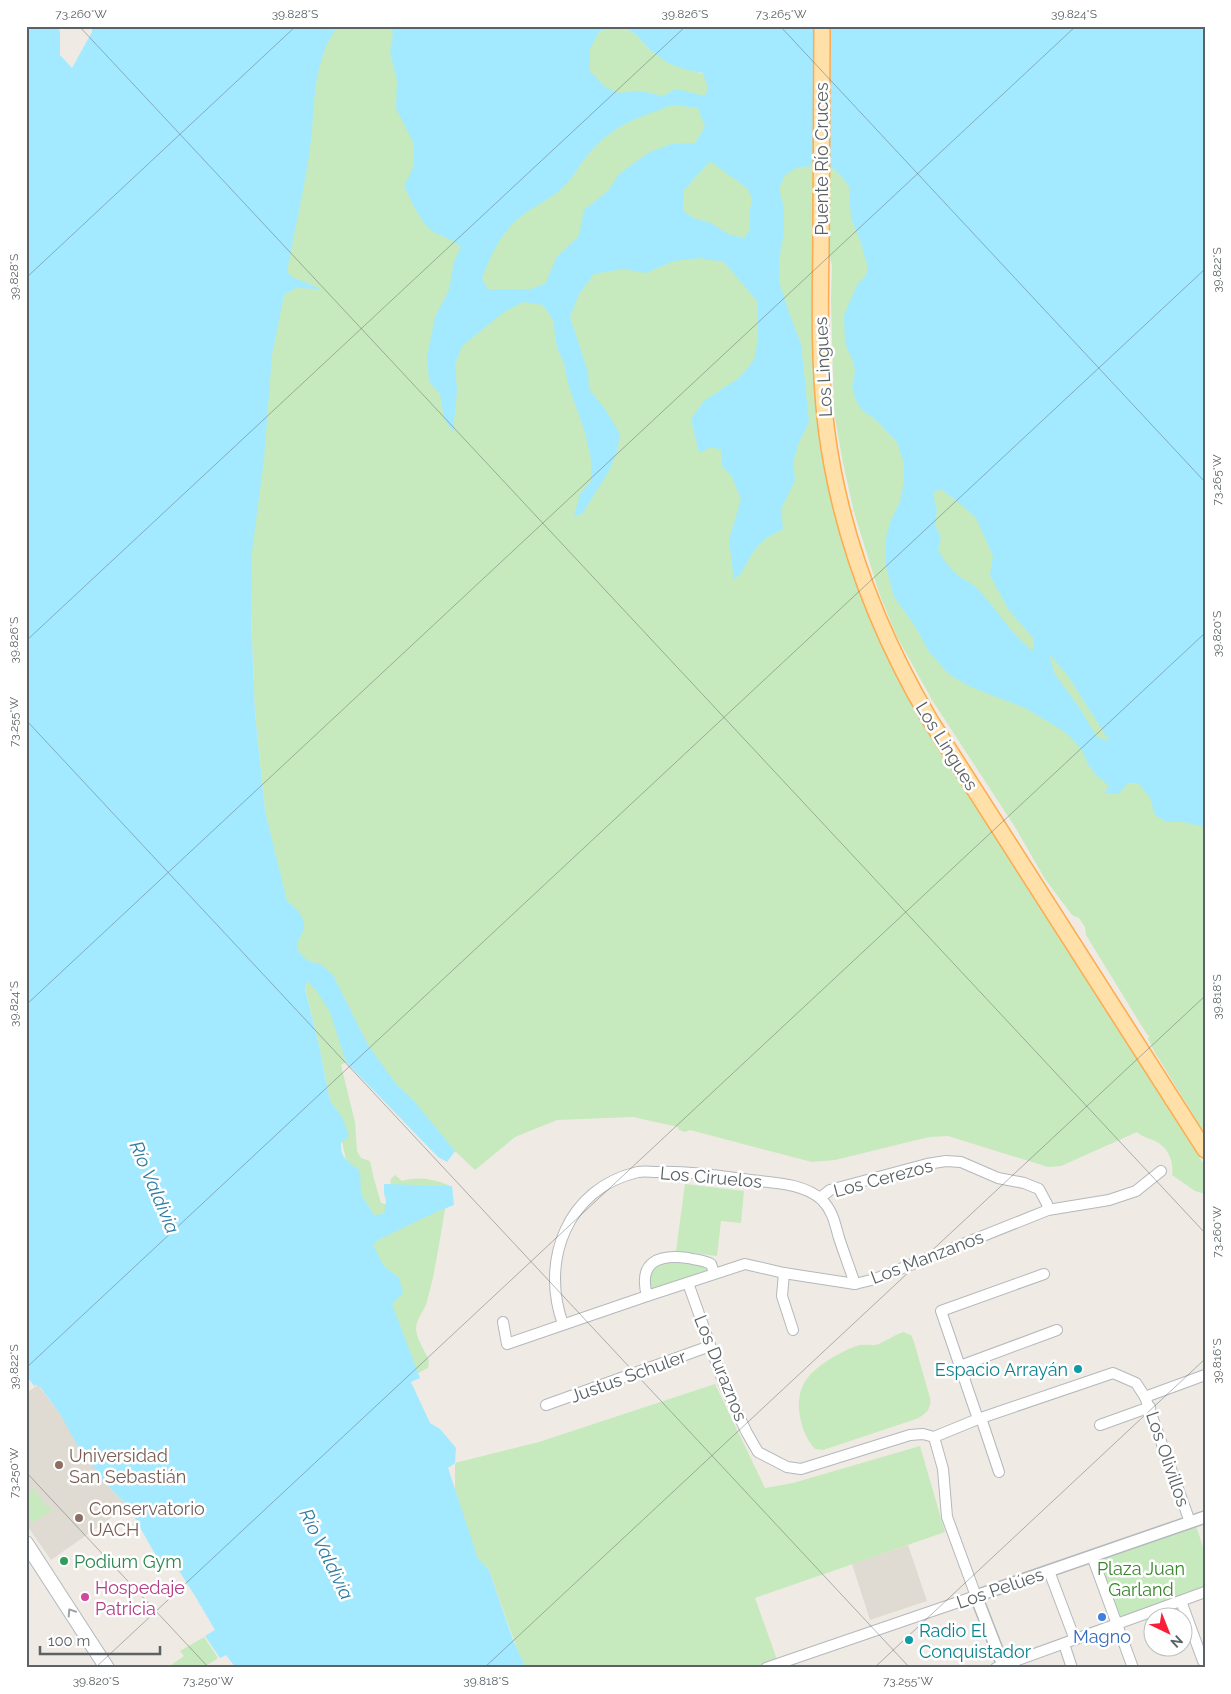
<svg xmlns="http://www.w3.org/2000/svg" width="1231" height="1694" viewBox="0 0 1231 1694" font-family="Raleway,sans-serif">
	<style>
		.education { fill: #dfdad2 }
		.green { fill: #c6eabd }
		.water { fill: #a3e9ff; fill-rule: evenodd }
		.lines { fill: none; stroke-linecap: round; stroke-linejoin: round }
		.minor-casing { stroke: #b4b8bc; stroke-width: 12 }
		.tertiary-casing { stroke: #b4b8bc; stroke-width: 14 }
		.secondary-casing { stroke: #b2b8bc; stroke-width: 16 }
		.primary-casing { stroke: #ffaa4c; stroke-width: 18 }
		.minor { stroke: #fff; stroke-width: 10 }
		.tertiary { stroke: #fff; stroke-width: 11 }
		.secondary { stroke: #fff; stroke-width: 14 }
		.primary { stroke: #ffe0a8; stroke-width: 15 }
		.oneway { stroke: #9da1a3 }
		.ticks { fill: none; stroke: #5b6265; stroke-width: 1; stroke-opacity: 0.45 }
		.culture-dot { fill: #0f9aa8; stroke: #fff; stroke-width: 2 }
		.education-dot { fill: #8d6e63; stroke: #fff; stroke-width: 2 }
		.leisure-dot { fill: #2e9e5b; stroke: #fff; stroke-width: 2 }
		.hotel-dot { fill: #d1479c; stroke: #fff; stroke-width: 2 }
		.shop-dot { fill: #3f7fe0; stroke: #fff; stroke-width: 2 }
		.labels { text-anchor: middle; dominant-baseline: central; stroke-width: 5; stroke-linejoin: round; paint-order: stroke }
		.street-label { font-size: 18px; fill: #5b6265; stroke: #fff }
		.culture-label { font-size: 18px; fill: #0d838f; stroke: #fff; text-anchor: end }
		.education-label { font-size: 18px; fill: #785e54; stroke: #fff; text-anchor: start }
		.leisure-label { font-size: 18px; fill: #27864d; stroke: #fff; text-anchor: start }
		.park-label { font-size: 18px; fill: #39842c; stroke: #fff }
		.hotel-label { font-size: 18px; fill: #b23c85; stroke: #fff; text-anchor: start }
		.shop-label { font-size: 18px; fill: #366cbe; stroke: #fff }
		.water-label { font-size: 19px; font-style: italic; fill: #307ca0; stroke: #fff }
		.neatline { fill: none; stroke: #5b6265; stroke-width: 2 }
		.ticks-label { font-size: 12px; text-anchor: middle; fill: #5b6265 }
	</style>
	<rect width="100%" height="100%" fill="#efeae3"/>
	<g class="education">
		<path d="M38,1385L60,1414L103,1481L128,1506L51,1560L26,1524V1393Z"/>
		<path d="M908,1545L927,1601L870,1620L852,1564Z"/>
	</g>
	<g class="green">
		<path d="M327,26H550L599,32L611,27L621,26L635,34L650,50L693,71L1205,201V1134L1154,1051L1148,1039L1149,1036L1146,1033L1086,935L1085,927L1079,918L1072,915L1045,879L1015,827L932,700L896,635L879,593L854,512L843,463L834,412L831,300L832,266L830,257L821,256L834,477L891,646L1174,1111L1171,1113L1205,1166V1194L1195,1191L1172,1175C1174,1161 1168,1147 1155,1141C1149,1138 1142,1137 1137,1132L1061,1166L1048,1167L948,1136L929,1137L835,1160L812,1162L690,1130L685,1132L679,1130L678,1127L633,1117L557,1120L515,1137L475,1170L456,1152L450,1153L344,1056L346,1062L341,1065L355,1122L357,1151L361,1158L370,1161L374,1179L381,1203L385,1204C394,1199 389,1188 391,1179L395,1175L402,1181C419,1176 434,1179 450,1186C441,1224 438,1263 427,1301C425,1311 416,1318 416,1329C417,1341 425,1350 429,1361L428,1368L416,1374L368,1262L335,1109L330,1101L319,1045L305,988C309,975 305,959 297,949V939L279,874L265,811L255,713L251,616L250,533L272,355L318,45Z"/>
		<path d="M685,1184L744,1191L741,1223L721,1221L717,1256L676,1251Z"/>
		<path d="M665,1259L707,1265L709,1270L650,1291C648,1273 647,1267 665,1259Z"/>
		<path d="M903,1332L911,1335L914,1342L930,1398C932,1409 925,1415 916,1419L823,1450L815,1449C805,1438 801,1425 799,1410C797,1382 813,1369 835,1356C843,1352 851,1347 860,1345C866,1344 873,1346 879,1344C887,1340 895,1335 903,1332Z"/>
		<path d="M715,1384L765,1488L793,1483L920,1446L945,1532L755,1598L780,1668H526L523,1666L489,1570L478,1560L455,1493V1463L539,1442Z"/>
		<path d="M34,1488L47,1508L49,1506L52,1510L32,1523L26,1515L28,1512L27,1510C33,1509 36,1506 37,1500L33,1507L26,1508V1491L34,1493L32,1489Z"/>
		<path d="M1196,1526L1205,1553V1589L1118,1619L1098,1560Z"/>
		<path d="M204,1637L218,1658L203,1668H167L184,1656L180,1651Z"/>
	</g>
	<g class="water">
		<path d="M26,26H58L60,32V55L72,68L92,32V26H339C332,32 329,40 325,49C313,82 315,105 311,139C306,183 295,227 287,271L292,277L321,289L296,288L284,295L272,355L264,459L252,551L251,616L255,713L265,811L287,901C296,908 309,920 302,933C299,941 297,939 297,949L308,961L320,964L333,975L368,1045L396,1084L413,1100L455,1151L447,1162L438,1157L346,1062L330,1012L316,990L307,981L305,989L319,1045L330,1101L342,1117L349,1136L341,1143C340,1159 349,1162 360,1171L361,1194L374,1215L384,1214L386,1201L384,1193V1184L452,1186L454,1205L436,1212L378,1240L373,1245L384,1266L399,1278L403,1293L392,1304L420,1378L411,1382L430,1423L440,1429L456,1448L455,1463L448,1468L478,1559L489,1570L513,1640L526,1668H236L226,1655L220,1658L205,1636L215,1630L195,1596L176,1566L171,1568L155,1554L128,1506L103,1481L82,1449L80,1450L60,1414L41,1388L37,1385L34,1386L26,1375Z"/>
		<path d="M391,26H617L611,27L599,32L589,51L590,71L605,87L619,93L641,91L663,96L676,89L705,96L708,87L703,73L687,70L668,63L650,50L635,34L621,26H1205V827L1183,822H1166L1155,815L1150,798L1138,783H1128L1118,794L1105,793L1109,786L1095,774L1088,764L1082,750L1065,732L1025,708L971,687L950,675L929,652L915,626L894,597L886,566L885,542L890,522L900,502L904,482V464L897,442L877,421L861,409L855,398L852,386L855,371L853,361L845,343L844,315L858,283L865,277L868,268L860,240L851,218L849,186L835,169L818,165L796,168L785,175L779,189L784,208V232L779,260V281L788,310L801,344L809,422L799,442L793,462L795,480L781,509L783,529C772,534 761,540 754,551C746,562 746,570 734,580L729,540L741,499L731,475L722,466L721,450L711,447L699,453L691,419L704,401L740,377L754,360L758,341V302L724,262L700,258L674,261L646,273L623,269L594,274L579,294L570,317L588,372L589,389L605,409L620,434L617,451L609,471L582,514L574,517L580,494L591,481V460L585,432L569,387L564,363L557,348L553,320L543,305L523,302L504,312L462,346L455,364L457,390L453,432L444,418L440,394L429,381L427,357L435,317L449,290L454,262L461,247C452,238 444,238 434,232C422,226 410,198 404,186L414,166V144L396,108L397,80L390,53L393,35ZM673,105L698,108L705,127L695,143L671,144L648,153L619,174L608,191L584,210L579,236L556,258L546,283L531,289H488L482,279C490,256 500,234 519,218C532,206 551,200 563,187C574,177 581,162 591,151C618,122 638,118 673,105ZM710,161L748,189L752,199L749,216L750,230L744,238L728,234L711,223L693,218L683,210L684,190ZM941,489L964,507L976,518L993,556L990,575L1008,609L1034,639L1033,651C1009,634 996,605 973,585C970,582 964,580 960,577C951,570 944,561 938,550L941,538L935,525L937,511L933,493ZM1049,654L1068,676L1110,742L1096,736L1081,710L1054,673Z"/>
	</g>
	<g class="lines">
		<g class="minor-casing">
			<g id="minor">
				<path d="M820,1198L830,1190L927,1164L946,1161L961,1162L998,1178L1024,1183L1039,1189L1047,1204L1048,1210"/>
				<path d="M784,1273L782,1296L793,1330"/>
				<path d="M688,1283L725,1387L747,1433L758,1452L787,1467L801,1469L910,1435L923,1434L934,1437L978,1419L1113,1373L1136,1383L1145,1397L1205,1375"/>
				<path d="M647,1296C638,1262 658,1254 688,1258C696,1260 703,1260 711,1264L714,1273"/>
				<path d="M503,1322L507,1344L647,1296L745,1264L784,1273L855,1284L875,1279L1048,1210L1109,1200L1136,1191L1161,1171"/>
				<path d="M563,1324C540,1261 567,1188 638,1172C644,1171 651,1172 657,1172C686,1171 714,1175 743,1179C769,1183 803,1182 822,1200C833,1211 835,1224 839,1238C844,1253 850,1269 855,1284"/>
				<path d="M960,1366L1057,1330"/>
				<path d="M1145,1397L1190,1522"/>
				<path d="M546,1405L710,1346"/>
				<path d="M981,1418L999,1472"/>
				<path d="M978,1419L941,1311L1044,1274"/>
				<path d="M1100,1425L1150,1407"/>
				<path d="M1092,1556L1133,1668"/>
				<path d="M1049,1571L1075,1640"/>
				<path d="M1181,1601L1203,1661"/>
				<path d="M1064,1644L1072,1668"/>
				<path d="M766,1668L976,1596L947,1517L943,1469L934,1437"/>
				<path d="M996,1668L1205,1592"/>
			</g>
		</g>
		<g class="tertiary-casing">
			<path id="tertiary" d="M1004,1668L976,1596L1205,1517"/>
		</g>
		<g class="secondary-casing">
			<path id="secondary" d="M26,1543L107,1668"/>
		</g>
		<g class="primary-casing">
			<path id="primary" d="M822,26C822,99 821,172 821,245C820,306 819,366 826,426C839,530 877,630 930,720L1205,1150"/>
		</g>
		<use href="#minor" class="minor"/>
		<use href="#tertiary" class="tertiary"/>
		<use href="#secondary" class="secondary"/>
		<use href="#primary" class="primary"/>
	</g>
	<defs><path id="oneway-chevron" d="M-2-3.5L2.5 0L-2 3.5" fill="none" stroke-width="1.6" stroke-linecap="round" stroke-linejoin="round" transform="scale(1.25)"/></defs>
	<use class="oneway" href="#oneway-chevron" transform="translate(71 1612) rotate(-123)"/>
	<path class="ticks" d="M79,26L1205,1233M780,26L1205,482M26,278L296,26M26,641L686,26M26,720L910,1668M26,1005L1076,26M26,1368L1205,269M26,1472L209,1668M95,1668L1205,633M484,1668L1205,996M874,1668L1205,1359"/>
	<g class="culture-dot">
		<circle cx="1078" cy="1369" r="5"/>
		<circle cx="909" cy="1640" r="5"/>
	</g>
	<g class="education-dot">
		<circle cx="59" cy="1465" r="5"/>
		<circle cx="79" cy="1518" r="5"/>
	</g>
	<circle class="leisure-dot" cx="64" cy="1561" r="5"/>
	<circle class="hotel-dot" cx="85" cy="1597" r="5"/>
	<circle class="shop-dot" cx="1102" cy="1617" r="5"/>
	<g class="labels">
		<g class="street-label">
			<text transform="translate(821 159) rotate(-90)">Puente Río Cruces</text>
			<text transform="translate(823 367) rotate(-93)">Los Lingues</text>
			<text transform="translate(947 746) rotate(58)">Los Lingues</text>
			<text transform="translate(711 1177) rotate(5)">Los Ciruelos</text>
			<text transform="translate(883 1178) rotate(-15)">Los Cerezos</text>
			<text transform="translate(927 1257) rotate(-21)">Los Manzanos</text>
			<text transform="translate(721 1368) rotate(68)">Los Duraznos</text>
			<text transform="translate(628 1376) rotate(-20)">Justus Schuler</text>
			<text transform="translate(1168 1459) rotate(71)">Los Olivillos</text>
			<text transform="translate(1000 1588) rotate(-19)">Los Pelúes</text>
		</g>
		<g class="culture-label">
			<text x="1068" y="1369">Espacio Arrayán</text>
			<text x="919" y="1630" text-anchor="start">Radio El<tspan x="919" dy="21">Conquistador</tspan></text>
		</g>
		<g class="education-label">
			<text x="69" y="1455">Universidad<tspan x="69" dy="21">San Sebastián</tspan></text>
			<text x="89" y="1508">Conservatorio<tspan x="89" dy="21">UACH</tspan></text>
		</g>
		<g class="leisure-label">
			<text x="74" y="1561">Podium Gym</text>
		</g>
		<g class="park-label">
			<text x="1141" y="1568">Plaza Juan<tspan x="1141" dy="21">Garland</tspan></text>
		</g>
		<g class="hotel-label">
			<text x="95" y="1587">Hospedaje<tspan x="95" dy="21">Patricia</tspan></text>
		</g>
		<g class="shop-label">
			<text x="1102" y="1636">Magno</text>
		</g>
		<g class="water-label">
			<text transform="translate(155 1187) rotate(67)">Río Valdivia</text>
			<text transform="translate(327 1554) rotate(64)">Río Valdivia</text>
		</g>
	</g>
	<rect width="1231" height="1694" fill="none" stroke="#ffffff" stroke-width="55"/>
	<g transform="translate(1168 1632) rotate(137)"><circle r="24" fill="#ffffff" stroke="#bdc0c1"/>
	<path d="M0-4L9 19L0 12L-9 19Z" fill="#fa1f38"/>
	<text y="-8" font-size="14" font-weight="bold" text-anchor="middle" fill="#5b6265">N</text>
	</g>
	<path d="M40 1646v8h120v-8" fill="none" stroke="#5b6265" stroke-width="2.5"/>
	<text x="48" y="1646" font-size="15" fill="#5b6265" stroke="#ffffff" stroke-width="4" paint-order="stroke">100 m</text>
	<rect x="28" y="28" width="1176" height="1638" class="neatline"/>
	<g class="ticks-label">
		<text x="81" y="18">73.260°W</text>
		<text x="295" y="18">39.828°S</text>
		<text x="685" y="18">39.826°S</text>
		<text x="781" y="18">73.265°W</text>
		<text x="1074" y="18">39.824°S</text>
		<text transform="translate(1217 270) rotate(-90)" y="4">39.822°S</text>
		<text transform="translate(14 277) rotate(-90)" y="4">39.828°S</text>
		<text transform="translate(1217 480) rotate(-90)" y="4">73.265°W</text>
		<text transform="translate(1217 634) rotate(-90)" y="4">39.820°S</text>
		<text transform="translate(14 640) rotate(-90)" y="4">39.826°S</text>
		<text transform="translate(14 722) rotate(-90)" y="4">73.255°W</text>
		<text transform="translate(1217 997) rotate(-90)" y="4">39.818°S</text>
		<text transform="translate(14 1004) rotate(-90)" y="4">39.824°S</text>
		<text transform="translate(1217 1232) rotate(-90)" y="4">73.260°W</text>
		<text transform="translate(1217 1361) rotate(-90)" y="4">39.816°S</text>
		<text transform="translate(14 1367) rotate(-90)" y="4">39.822°S</text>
		<text transform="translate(14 1473) rotate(-90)" y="4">73.250°W</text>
		<text x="96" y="1685">39.820°S</text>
		<text x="208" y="1685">73.250°W</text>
		<text x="486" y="1685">39.818°S</text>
		<text x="908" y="1685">73.255°W</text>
	</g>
</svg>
